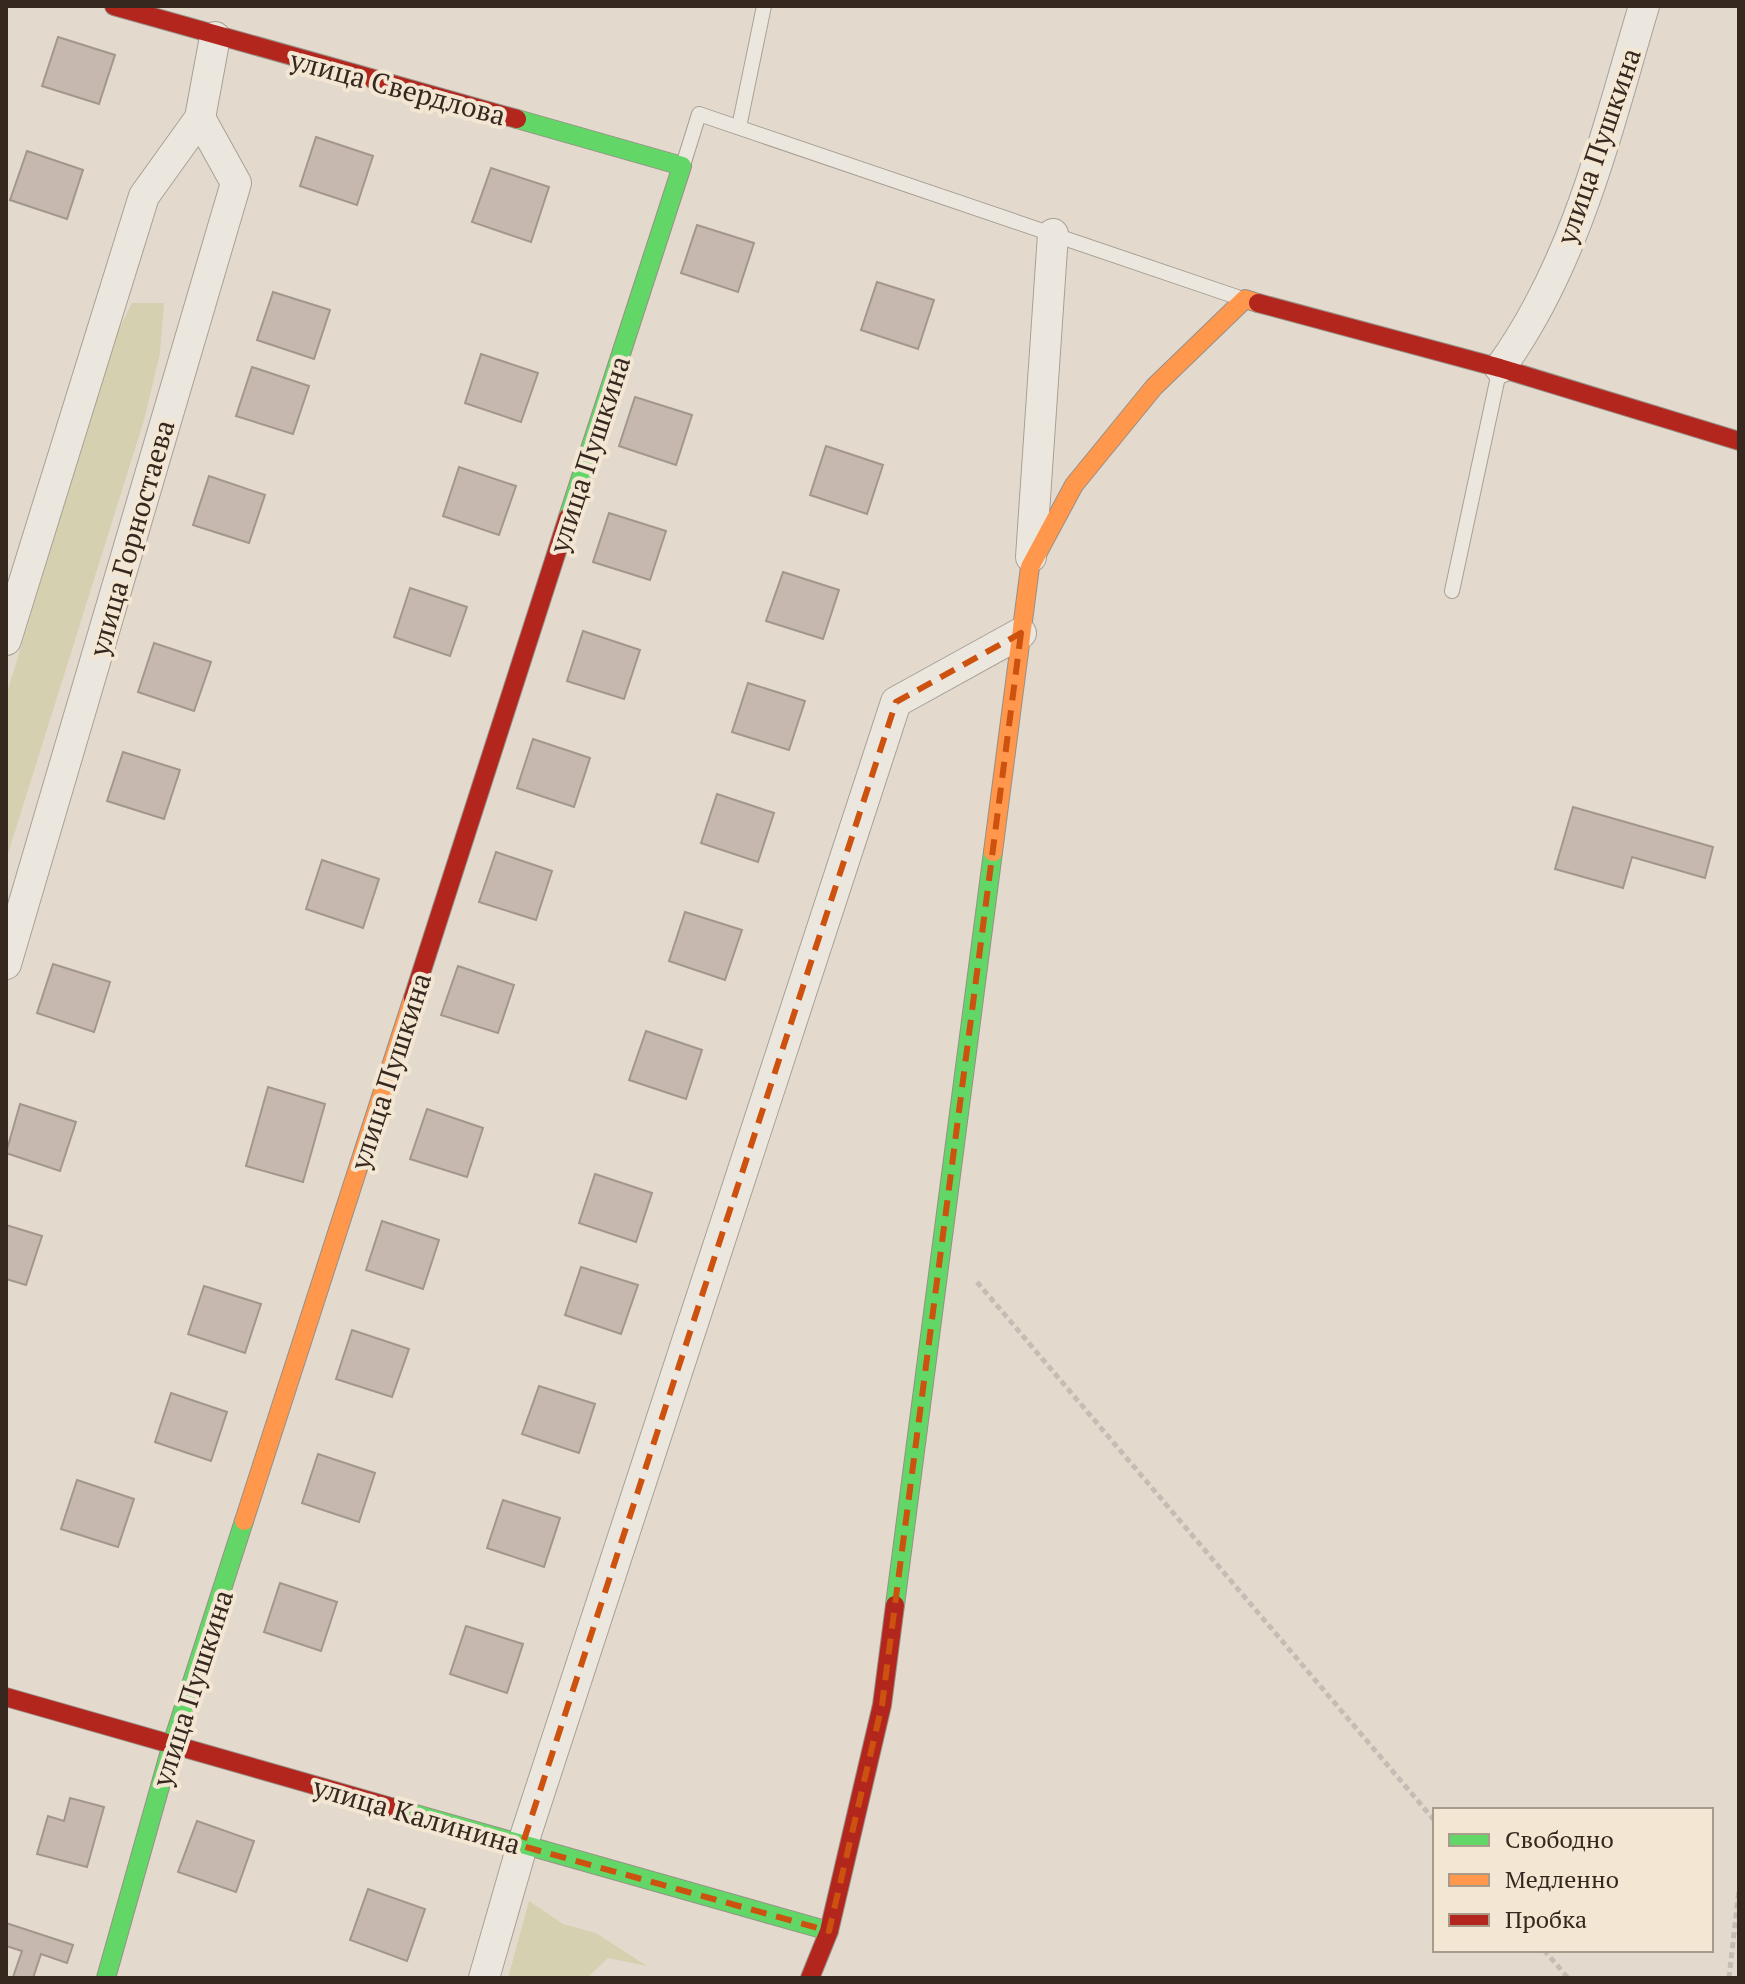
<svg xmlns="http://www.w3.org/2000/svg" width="1745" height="1984" viewBox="0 0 1745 1984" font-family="'PT Serif',serif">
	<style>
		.green { fill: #d4d0b0 }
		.building { fill: #c6b8ae; stroke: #a3968c; stroke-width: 2 }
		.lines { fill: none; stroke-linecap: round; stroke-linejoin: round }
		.lane-casing { stroke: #a8a096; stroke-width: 16 }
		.street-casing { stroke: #a8a096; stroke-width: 32 }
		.fast-casing { stroke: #978f86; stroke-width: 20 }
		.slow-casing { stroke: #978f86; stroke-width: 20 }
		.jam-casing { stroke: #978f86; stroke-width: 20 }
		.path { stroke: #c4bdb5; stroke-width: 5; stroke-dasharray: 6 4; stroke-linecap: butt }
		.lane { stroke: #ebe6de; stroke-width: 14 }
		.street { stroke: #ebe6de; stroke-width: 30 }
		.fast { stroke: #63d668; stroke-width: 18 }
		.slow { stroke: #ff974d; stroke-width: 18 }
		.jam { stroke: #b3261e; stroke-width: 18 }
		.marked { fill: none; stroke: #cd520f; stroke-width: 6; stroke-dasharray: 16 10; stroke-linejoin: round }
		.labels { text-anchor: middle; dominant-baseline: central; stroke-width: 8; stroke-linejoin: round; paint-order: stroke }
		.street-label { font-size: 28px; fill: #36281f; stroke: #f3e7d4 }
	</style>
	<rect width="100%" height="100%" fill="#e3dacd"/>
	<g class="green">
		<path d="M132,303H164L160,353L144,420L6,860V696L116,335Z"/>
		<path d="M529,1901L563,1924L596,1933L647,1966L608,1958L587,1978H508Z"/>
	</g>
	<g class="building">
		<path d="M58,37L115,55L99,104L42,86Z"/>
		<path d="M316,137L373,156L357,205L300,186Z"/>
		<path d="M27,151L83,170L67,219L10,200Z"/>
		<path d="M491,168L549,187L531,242L472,222Z"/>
		<path d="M697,225L754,243L738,292L681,273Z"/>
		<path d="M877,282L934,300L918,349L861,330Z"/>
		<path d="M273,292L330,310L314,359L257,340Z"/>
		<path d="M481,354L538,373L521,422L465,403Z"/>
		<path d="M252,367L309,386L293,434L236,416Z"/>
		<path d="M635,397L692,415L676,465L619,446Z"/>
		<path d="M826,446L883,465L867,514L810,495Z"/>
		<path d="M459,467L516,486L499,535L443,516Z"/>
		<path d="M209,476L265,495L249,543L193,525Z"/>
		<path d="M609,513L666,531L650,580L593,562Z"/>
		<path d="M783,572L839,590L823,639L766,621Z"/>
		<path d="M410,588L467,607L450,656L394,637Z"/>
		<path d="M583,631L640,650L624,699L567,681Z"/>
		<path d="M154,643L211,662L194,711L138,692Z"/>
		<path d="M748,683L805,701L789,750L732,732Z"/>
		<path d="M533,739L590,758L574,807L517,788Z"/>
		<path d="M123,752L180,770L164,819L107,801Z"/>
		<path d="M717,794L774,813L758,862L701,843Z"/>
		<path d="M1573,807L1713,847L1705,878L1632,857L1623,888L1555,869Z"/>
		<path d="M496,852L552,871L536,920L479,902Z"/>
		<path d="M322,860L379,879L363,928L306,909Z"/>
		<path d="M685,912L742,930L725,980L669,961Z"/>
		<path d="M53,964L110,982L94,1032L37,1013Z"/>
		<path d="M458,966L514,985L498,1033L441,1015Z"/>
		<path d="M646,1031L702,1050L686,1099L629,1080Z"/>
		<path d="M268,1087L325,1104L303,1182L246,1166Z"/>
		<path d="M20,1104L76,1122L60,1171L6,1153Z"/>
		<path d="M427,1109L483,1128L467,1177L410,1159Z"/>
		<path d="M595,1174L652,1193L636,1242L579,1223Z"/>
		<path d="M382,1221L439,1240L423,1289L366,1270Z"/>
		<path d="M6,1225L42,1236L26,1285L6,1279Z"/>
		<path d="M581,1267L638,1285L621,1334L565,1315Z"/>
		<path d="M204,1286L261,1304L245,1353L188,1334Z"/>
		<path d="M352,1330L409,1349L392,1397L336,1379Z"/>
		<path d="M539,1386L595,1404L579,1453L522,1434Z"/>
		<path d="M171,1393L227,1412L211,1461L155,1442Z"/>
		<path d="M318,1454L375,1473L359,1522L302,1503Z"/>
		<path d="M77,1480L134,1499L118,1547L61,1529Z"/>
		<path d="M503,1500L560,1518L544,1567L487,1548Z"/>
		<path d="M280,1583L337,1602L321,1651L264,1632Z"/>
		<path d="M466,1626L523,1644L507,1693L450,1674Z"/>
		<path d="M70,1798L104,1807L87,1867L37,1854L48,1816L64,1821Z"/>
		<path d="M197,1821L254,1841L236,1892L178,1872Z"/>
		<path d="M368,1889L425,1909L407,1961L350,1940Z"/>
		<path d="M6,1923L73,1945L67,1963L41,1954L33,1978L13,1977L22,1951L6,1946Z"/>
	</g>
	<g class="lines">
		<g class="lane-casing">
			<g id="lane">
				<path d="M739,127L764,6"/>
				<path d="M684,162L699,114L1237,297"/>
				<path d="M1452,591L1499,372"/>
			</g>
		</g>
		<g class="street-casing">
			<g id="street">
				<path d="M1500,368C1577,262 1607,129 1644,6"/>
				<path d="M1031,557L1053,234"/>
				<path d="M6,640L144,196L200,118L215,37"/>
				<path d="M6,964L236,183L200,118"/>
				<path d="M484,1978L522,1846L896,702L1021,633"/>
			</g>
		</g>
		<g class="fast-casing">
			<g id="fast">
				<path d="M517,119L682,166L568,517"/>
				<path d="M895,1605L993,852"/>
				<path d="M391,1807L829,1931"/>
				<path d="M106,1978L172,1744L244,1521"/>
			</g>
		</g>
		<g class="slow-casing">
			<g id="slow">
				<path d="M993,852L1030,567L1074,485L1154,387L1245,299L1258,303"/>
				<path d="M244,1521L413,998"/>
			</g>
		</g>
		<g class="jam-casing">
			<g id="jam">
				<path d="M114,6L517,119"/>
				<path d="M1258,303L1500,368L1739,441"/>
				<path d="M413,998L568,517"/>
				<path d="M6,1697L391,1807"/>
				<path d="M810,1978L829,1931L882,1705L895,1605"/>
			</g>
		</g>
		<g class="path">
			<path d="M977,1282L1435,1821"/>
			<path d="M1544,1950L1568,1978"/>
			<path d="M1729,1978L1739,1889"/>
		</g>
		<use href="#lane" class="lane"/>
		<use href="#street" class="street"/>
		<use href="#fast" class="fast"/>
		<use href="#slow" class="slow"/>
		<use href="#jam" class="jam"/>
	</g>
	<path class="marked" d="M1021,633L882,1705L829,1931L522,1846L896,702Z"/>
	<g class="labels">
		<g class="street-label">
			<text transform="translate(398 87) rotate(15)">улица Свердлова</text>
			<text transform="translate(1598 146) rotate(-71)">улица Пушкина</text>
			<text transform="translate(589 454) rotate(-72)">улица Пушкина</text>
			<text transform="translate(131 538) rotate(-74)">улица Горностаева</text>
			<text transform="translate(390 1071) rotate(-72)">улица Пушкина</text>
			<text transform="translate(192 1688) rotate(-72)">улица Пушкина</text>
			<text transform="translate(417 1815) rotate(16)">улица Калинина</text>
		</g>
	</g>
	<rect width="1745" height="1984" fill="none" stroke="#36281f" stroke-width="16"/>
	<rect x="1433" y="1808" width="280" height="144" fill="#f3e7d4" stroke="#a79b8c" stroke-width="2"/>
	<rect x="1449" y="1834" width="40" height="12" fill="#63d668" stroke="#a79b8c" stroke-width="2"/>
	<text x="1505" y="1848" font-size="24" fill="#36281f">Свободно</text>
	<rect x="1449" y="1874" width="40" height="12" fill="#ff974d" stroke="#a79b8c" stroke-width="2"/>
	<text x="1505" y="1888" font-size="24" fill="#36281f">Медленно</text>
	<rect x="1449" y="1914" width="40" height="12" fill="#b3261e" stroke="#a79b8c" stroke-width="2"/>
	<text x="1505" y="1928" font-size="24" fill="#36281f">Пробка</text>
</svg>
